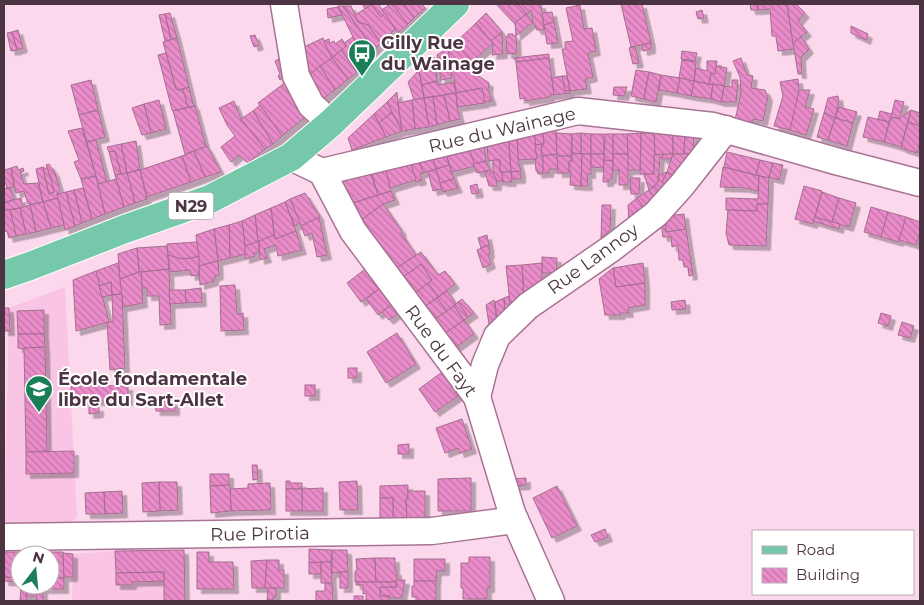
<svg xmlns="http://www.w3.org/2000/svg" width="924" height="605" viewBox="0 0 924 605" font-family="Montserrat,sans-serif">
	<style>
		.built { fill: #fac5e5 }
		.building { fill: url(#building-back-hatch); stroke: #a36e8f; filter: url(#shadow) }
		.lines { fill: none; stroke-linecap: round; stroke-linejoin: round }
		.minor-casing { stroke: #a87394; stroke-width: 29 }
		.major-casing { stroke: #fff; stroke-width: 30 }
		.minor { stroke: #fff; stroke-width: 26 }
		.major { stroke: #76c8aa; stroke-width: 28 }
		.labels { text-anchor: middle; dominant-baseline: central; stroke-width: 4; stroke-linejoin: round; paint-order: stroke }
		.shield { fill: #fff; stroke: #82717b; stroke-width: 1 }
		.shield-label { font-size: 16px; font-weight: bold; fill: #4c3443 }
		.poi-label { font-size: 18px; font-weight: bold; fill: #4c3443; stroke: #fff; text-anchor: start }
		.street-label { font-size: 18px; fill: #4c3443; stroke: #fff }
	</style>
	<defs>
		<pattern id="building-back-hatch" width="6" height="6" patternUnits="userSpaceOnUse" patternTransform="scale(1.25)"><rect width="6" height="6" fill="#eb8cca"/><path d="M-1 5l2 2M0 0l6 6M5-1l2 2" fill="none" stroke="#c173a6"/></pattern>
		<filter id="shadow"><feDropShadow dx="4.5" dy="4.5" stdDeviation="0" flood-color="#0004"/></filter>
	</defs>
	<rect width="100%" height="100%" fill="#fcd8ed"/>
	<g class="built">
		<path d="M65,287L77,517L70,524L4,532L9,308Z"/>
		<path d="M184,550V601H72L73,554L115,551Z"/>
	</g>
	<g class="building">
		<path d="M362,4H378L385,13L381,17L371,5L365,9Z"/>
		<path d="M390,4H392L408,24L398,33L382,10Z"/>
		<path d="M392,4H404L414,18L408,24Z"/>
		<path d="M404,4H422L425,8L414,18Z"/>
		<path d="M496,4H518L527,14L515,24Z"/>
		<path d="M518,4H541L544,30H537L533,22L531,10L527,14Z"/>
		<path d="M621,4H642L651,43L631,47Z"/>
		<path d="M750,4H758V10H751Z"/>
		<path d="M758,4H787L794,49L778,51L776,36H772L770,9L758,10Z"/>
		<path d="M787,4H796L805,13L798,21L807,32L793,43Z"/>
		<path d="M371,5L381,17L385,13L395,29L381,43L368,25L358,22L355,15Z"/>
		<path d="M580,5L584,29L592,28L596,51L588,53L593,77L585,79L587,89L570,91L562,49H565V42L573,41L566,8Z"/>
		<path d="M338,6H343L374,50L366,58L353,37Z"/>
		<path d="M343,6H351L358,22L368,25L381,43L374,50Z"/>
		<path d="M338,7L342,15L328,18L327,9Z"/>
		<path d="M702,10L704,18L698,19L696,12Z"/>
		<path d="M552,12L554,22L544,25L542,13Z"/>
		<path d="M170,13L177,38L171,40L165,14Z"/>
		<path d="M486,13L502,32L491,41L476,23Z"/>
		<path d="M165,14L171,40L165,41L159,15Z"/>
		<path d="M526,14L533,22L516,36L515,23Z"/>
		<path d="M554,22L558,43L547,44L544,25Z"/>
		<path d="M476,23L493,43L472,62L455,43Z"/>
		<path d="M851,26L868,34L866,40L851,33Z"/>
		<path d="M18,30L23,48L17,50L12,32Z"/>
		<path d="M12,32L17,50L11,51L7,33Z"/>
		<path d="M502,32L503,54L492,55L493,43L491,41Z"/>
		<path d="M508,34H513V36H516L517,53L507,54L506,37H508Z"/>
		<path d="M255,35L259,45L254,47L250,36Z"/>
		<path d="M353,37L370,63L357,72L341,50L346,46L344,43Z"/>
		<path d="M801,37L809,49L801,57L802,74H798L793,43Z"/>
		<path d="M177,38L189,87L179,90L176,89L163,42Z"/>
		<path d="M323,38L332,58L308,76L302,48Z"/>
		<path d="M329,39L330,43L334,41L335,44L342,39L346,46L332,58L324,41Z"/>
		<path d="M455,43L474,64L469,69L449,60L448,48Z"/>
		<path d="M651,43V49L643,51L642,45Z"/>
		<path d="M635,46L639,63L633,64L629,48Z"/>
		<path d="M448,48L452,78L441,80L437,55Z"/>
		<path d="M341,50L357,72L348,79L332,58Z"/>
		<path d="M682,51L697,53L695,61L681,59Z"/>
		<path d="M166,53L176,89L179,90L183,89L188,107L173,111L172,110L158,55Z"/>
		<path d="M549,54V58L516,62L514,58Z"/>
		<path d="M285,56L291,73L280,80L278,76L280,74L275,61Z"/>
		<path d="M434,57L437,81L422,85L419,70Z"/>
		<path d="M332,58L348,79L335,90L320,66Z"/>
		<path d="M549,58L554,95H550V97L525,101V98L520,99L516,62Z"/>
		<path d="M741,58L747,75L753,76L751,88L765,90L768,97L763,121L753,119L752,123L735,120L741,93L740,77L733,61Z"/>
		<path d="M449,60L469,69L489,83L488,90L492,101L484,102L482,88L456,93L454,76L452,73Z"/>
		<path d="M682,60L696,62L694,81L679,78Z"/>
		<path d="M707,61H717L715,74L711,73L709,84L694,81L696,68L707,71Z"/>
		<path d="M320,66L335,90L319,102L308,76Z"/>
		<path d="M716,66L727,68L724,86L709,84L711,73L715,74Z"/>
		<path d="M419,70L424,98L414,100L408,82Z"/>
		<path d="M636,70L649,72L644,99L631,96Z"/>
		<path d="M649,72L661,75L656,102L644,99Z"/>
		<path d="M661,75L680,78L677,93L659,90Z"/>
		<path d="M562,76H567L570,91H565Z"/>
		<path d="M562,76L565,91H569L571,93L554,95L552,78Z"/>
		<path d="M291,78L309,114L282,136L258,103Z"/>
		<path d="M680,78L694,81L691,96L677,93Z"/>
		<path d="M798,79L799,90V97L790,130L774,126L783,96L780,82Z"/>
		<path d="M91,80L98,110L79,115L71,85Z"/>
		<path d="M732,80H738L736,102H721L724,86L732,87Z"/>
		<path d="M437,81L438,85L454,82L456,93L424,98L422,85Z"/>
		<path d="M694,81L713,85L711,99L691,96Z"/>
		<path d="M713,84L724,86L721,102L711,99Z"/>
		<path d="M189,87L193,104L195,106L188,107L183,89Z"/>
		<path d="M614,87H627L624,96L613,95Z"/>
		<path d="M482,88L485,103L457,107L456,93Z"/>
		<path d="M799,90H810L805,107L814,109L806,135L790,130Z"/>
		<path d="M397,92L398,103L402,131L387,102Z"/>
		<path d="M456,93L457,107L460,119L450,121L444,95Z"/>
		<path d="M444,95L450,121L437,125L433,97Z"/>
		<path d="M838,96L839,102L835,118L824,113L828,98Z"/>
		<path d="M433,97L437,125L429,127L424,98Z"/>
		<path d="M424,98L429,127L415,129L412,100Z"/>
		<path d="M159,100L166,129L151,133L144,104Z"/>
		<path d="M412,100L415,129L402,131L398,103Z"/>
		<path d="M895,100L904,102L899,119L891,117Z"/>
		<path d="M234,101L241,119L265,149L248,163L239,155L231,162L221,147L235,136L227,125L219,108Z"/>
		<path d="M387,102L392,112L379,123L374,114Z"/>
		<path d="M144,104L151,133L142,135L132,108Z"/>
		<path d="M260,105L282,136L273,144L253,111Z"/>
		<path d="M195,106L206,147L185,154L173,111Z"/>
		<path d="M839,107L857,112L853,123L835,118Z"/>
		<path d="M98,110L105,137L87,142L79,115Z"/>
		<path d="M911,110L901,147L884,142L891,117L899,119Z"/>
		<path d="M911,110L920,113V126L908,122Z"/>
		<path d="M253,111L273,144L265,149L241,119Z"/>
		<path d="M880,111L892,114L889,122L878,119Z"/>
		<path d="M392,112L402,131L386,137L379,123Z"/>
		<path d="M824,113L835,118L828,140L817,137Z"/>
		<path d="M374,114L386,137L352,150L348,138Z"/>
		<path d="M868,117L889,122L884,142L863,137Z"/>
		<path d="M835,118L853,123L847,146L828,140Z"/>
		<path d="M908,122L920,126V142L917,153L901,148Z"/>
		<path d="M654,127L673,129V154L654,155Z"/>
		<path d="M82,128L96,176L81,179L74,162L79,160L68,131Z"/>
		<path d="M534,129L543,131L544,144L535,145Z"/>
		<path d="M534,129L537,159L518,160L517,132Z"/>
		<path d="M673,129L685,131L684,154H673Z"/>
		<path d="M556,130L557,154L541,156L542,144H544L543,131Z"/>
		<path d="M685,131L694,132L693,154H684Z"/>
		<path d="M517,132L518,160L521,171L511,172L508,133Z"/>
		<path d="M508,133L511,172H500V160L488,161L487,136Z"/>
		<path d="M556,133L572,134L571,156H557Z"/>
		<path d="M581,133L591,134V154H581Z"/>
		<path d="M581,133V154L572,153V134Z"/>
		<path d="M641,133H654L655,154L654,174H640Z"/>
		<path d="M641,133L640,170H627V134Z"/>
		<rect x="591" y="134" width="13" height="20"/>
		<path d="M605,134H613V161L604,160Z"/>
		<path d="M613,134H627L628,154H613Z"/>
		<path d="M483,138L486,161L473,164L467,142Z"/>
		<path d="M96,140L107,182L98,184L87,142Z"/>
		<path d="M136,141L140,169L127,173L121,144Z"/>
		<path d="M467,142L475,166L452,172L444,147Z"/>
		<path d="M121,144L127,173L121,174L115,151L109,152L107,147Z"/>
		<path d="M542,144L541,156H543V173L538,174L537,171H536L535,159H537L535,145Z"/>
		<path d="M207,146L221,172L205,177L194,151Z"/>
		<path d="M444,147L449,165L436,169L431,152Z"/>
		<path d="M115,151L121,174L115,175L109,152Z"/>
		<path d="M194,151L205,177L191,182L182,156Z"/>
		<path d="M431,152L436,169L423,173L418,156Z"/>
		<path d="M727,152L760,160L756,175L724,167Z"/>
		<path d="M572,153L582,154L581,186L570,185L571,171H569V161H572Z"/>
		<path d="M557,154L558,169H549V173H543V156Z"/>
		<path d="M582,154H591V174H587L588,186H581Z"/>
		<path d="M591,154H604V168L591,167Z"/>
		<path d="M613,154H628V185H619V170H613Z"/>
		<path d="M663,154H673L671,159H662Z"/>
		<path d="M663,154V157H660L658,182L649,190L644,174H654V155Z"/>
		<path d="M673,154H692L677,177L667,172Z"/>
		<path d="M182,156L191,182L147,197L140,170Z"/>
		<path d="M418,156L423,173L420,174L422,180L416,182L409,158Z"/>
		<path d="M557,156H571L572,161H569V173H558Z"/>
		<path d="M409,158L416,180L390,188L385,166Z"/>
		<path d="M493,160H500V172H502L503,181H497L493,173Z"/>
		<path d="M604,160L613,161L612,179H609V182H603Z"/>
		<path d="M760,160L773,163L769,178L756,175Z"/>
		<path d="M486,161L490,170L477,173L473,164Z"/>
		<path d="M773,163L783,165L779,180L769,177Z"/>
		<path d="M49,164L55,173L60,190L57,194L58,198L43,202L36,169L43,167L49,194L54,192L46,165Z"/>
		<path d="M449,165L454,179L440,183L436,169Z"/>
		<path d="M17,166L18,170L23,168L24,171L20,172L24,184L38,183L43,202L30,205L29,203L28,204L24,191L16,193L11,168Z"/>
		<path d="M385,166L391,191L378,195L371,171Z"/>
		<path d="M43,167L48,170L49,175L50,174L54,192L49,194Z"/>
		<path d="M723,167L759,176L758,191L746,188L720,187Z"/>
		<path d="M11,168L14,187L7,188L4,178V170Z"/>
		<path d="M436,169L442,189L433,191L428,172Z"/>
		<path d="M140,170L147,199L135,203L127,173Z"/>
		<path d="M490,170L491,173H493L497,181V186H489L485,172Z"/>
		<path d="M370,171L378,195L349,204L340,180Z"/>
		<path d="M521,171V179H512V176L511,177V172Z"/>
		<path d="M502,172H511L512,182H503Z"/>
		<path d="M667,172L677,177L668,188L662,182Z"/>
		<path d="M667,172L662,182L668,188L662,195L654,186L658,182L659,175Z"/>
		<path d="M127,173L135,203L124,207L115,175Z"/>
		<path d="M96,176L105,214L92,219L81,179Z"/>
		<path d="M759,176L769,178L768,204H757V211L726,210V198L758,199Z"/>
		<path d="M630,178H640L639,194H631Z"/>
		<path d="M116,179L124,207L105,214L98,184Z"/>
		<path d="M454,179L458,188L443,192L440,183Z"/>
		<path d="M477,184L479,193L472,194L470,186Z"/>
		<path d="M654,186L662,195L657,201L649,190Z"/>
		<path d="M804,186L822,191L813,224L795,219Z"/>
		<path d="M10,188L14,199L4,203V189Z"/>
		<path d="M83,188L92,219L82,223L74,190Z"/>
		<path d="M74,190L82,223L75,226L66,192Z"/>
		<path d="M649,190L657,201L646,211L637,198Z"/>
		<path d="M391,191L395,200L383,204L360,221L350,204Z"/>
		<path d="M66,192L75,226L65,230L57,194Z"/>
		<path d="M822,192L839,198L832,222L815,217Z"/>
		<path d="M305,193L320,217L301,226L290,199Z"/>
		<path d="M21,198L23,207L4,211V203Z"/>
		<path d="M58,198L64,225L51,228L43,202Z"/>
		<path d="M637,198L646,211L629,224L628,205Z"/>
		<path d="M839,198L856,203L849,227L832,222Z"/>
		<path d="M290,199L300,223L295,226L285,202Z"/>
		<path d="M43,202L51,228L36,232L30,205Z"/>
		<path d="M285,202L296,231L275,239L271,208Z"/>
		<path d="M383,204L402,231L401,233L416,255L395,269L360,221Z"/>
		<path d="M757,204H768L766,246L729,245L726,233L728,210L757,211Z"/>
		<path d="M30,205L36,232L26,234L20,208Z"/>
		<path d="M602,205H611L610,230L601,238Z"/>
		<path d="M871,207L888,212L881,237L864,232Z"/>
		<path d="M20,208L26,234L16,236L10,210Z"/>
		<path d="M271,208L274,235L258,242L255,215Z"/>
		<path d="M10,209L16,236L9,238L7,231L4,232V211Z"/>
		<path d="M888,212L906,217L899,242L881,237Z"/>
		<path d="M684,214L686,229L666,232L665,219L667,216Z"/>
		<path d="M255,215L258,242L245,246L242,221Z"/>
		<path d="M319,217L327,255L317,257L312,233L305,236L301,226Z"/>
		<path d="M815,217L840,224L839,229L813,221Z"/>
		<path d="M906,217L920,222V232L916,245L899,240Z"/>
		<path d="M665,220L666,232L686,229L693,275L689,276L688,267H684L683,260H679L678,245L672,247L671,237H663L661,223Z"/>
		<path d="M242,221L246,254L230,258L229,225Z"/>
		<path d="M229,225L230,258L218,261L214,229Z"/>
		<path d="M214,229L218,261L199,266L196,235Z"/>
		<path d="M296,231L302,250L278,256L276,245L264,249L267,258L260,260L259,241L274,235L275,239Z"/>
		<path d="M487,235L489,245L481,248L478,238Z"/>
		<path d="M259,241V252L254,253L255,256L245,259V246Z"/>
		<path d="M197,242L199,256L192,258L181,259L168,255L167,244Z"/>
		<path d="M489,245L490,254H488L491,264L483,268L477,250Z"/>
		<path d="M167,246L169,269L139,272L137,248Z"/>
		<path d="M137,248L139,272L120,279L118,254Z"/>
		<path d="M421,252L438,275L445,271L455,284L438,297L428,283L432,280L421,264L402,278L395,269Z"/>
		<path d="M168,255L181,259L192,258L199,256V275L191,276L190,270L170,272Z"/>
		<path d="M542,257L557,258L556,273H542Z"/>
		<path d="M218,261L219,275L214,277V281L200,285L199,266Z"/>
		<path d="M118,263L122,294L112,295L111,282L99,286L96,271Z"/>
		<path d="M542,263V284L524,298L522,265Z"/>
		<path d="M643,263L645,283L616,287L613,268Z"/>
		<path d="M421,264L432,280L414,294L402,278Z"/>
		<path d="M522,265L524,301L511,312L506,266Z"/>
		<path d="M613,268L616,287L645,283V305L628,308L629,313H620L621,315H605L599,279Z"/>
		<path d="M169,269L171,324L160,325L159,296H147V288H142L141,272Z"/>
		<path d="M365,269L380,288L361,302L347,283Z"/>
		<path d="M96,271L109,322L76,331L73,280Z"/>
		<path d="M139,272H141L143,303L123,307L120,279Z"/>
		<path d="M111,282L112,295L102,297L99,286Z"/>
		<path d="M428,283L438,297L424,307L414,294Z"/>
		<path d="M235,285L237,314L243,313L244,330L221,331L220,286Z"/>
		<path d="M201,288L202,302L186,303L185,290Z"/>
		<path d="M380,288L392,304L378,315L366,299Z"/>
		<path d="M169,290H185L186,303L170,304Z"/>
		<path d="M447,291L456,304L447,311L437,298Z"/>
		<path d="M122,294L125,368L110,370L107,323L113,321L112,295Z"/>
		<path d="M509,296L511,312L505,315L504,298Z"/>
		<path d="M437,298L447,311L434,320L424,307Z"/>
		<path d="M504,298L505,315L497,320L495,302Z"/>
		<path d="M462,299L474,313L468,317L458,302Z"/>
		<path d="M494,300L497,321L489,324L486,305Z"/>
		<path d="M685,300L686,309L672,310L671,302Z"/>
		<path d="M458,302L468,317L464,320L454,306Z"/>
		<path d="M392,304L398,313L389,320L382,312Z"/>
		<path d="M454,306L464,320L444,334L434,320Z"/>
		<path d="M4,308H9L10,331H4Z"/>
		<path d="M44,310V334H18L17,311Z"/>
		<path d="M881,313L891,316L888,326L878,323Z"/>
		<path d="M464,320L474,334L455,348L444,334Z"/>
		<path d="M902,322L914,326L910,338L898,335Z"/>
		<path d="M397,333L416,364L386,383L367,352Z"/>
		<path d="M18,334H44L45,347L24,348V349L18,348Z"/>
		<path d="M45,347L47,451L26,452L24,348Z"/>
		<rect x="348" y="368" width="9" height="10"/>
		<path d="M442,372L458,396L435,412L419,389Z"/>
		<path d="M71,385L128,386V401H71Z"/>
		<rect x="305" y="385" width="10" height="11"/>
		<path d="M155,401H175V411H156Z"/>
		<path d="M89,407H99V413L89,414Z"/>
		<path d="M462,419L472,449L460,453L458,448L445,453L436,428Z"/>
		<path d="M409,444V454H398V445Z"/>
		<path d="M74,451V473L26,474V452Z"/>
		<path d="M252,465H257L258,479L253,480Z"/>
		<path d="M210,474H229V485L210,486Z"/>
		<path d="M471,478V511H438V479Z"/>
		<path d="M526,478V485L514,486L510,479Z"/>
		<path d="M286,481H290V483H302V489H286Z"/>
		<path d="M357,481L358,510H340L339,482Z"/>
		<path d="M159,482H177L178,510L160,511Z"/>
		<path d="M159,482L160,511L143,512L142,483Z"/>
		<path d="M270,483L271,510L231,511L230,489L248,488V484Z"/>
		<path d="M230,485L231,511L211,513L210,486Z"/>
		<path d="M408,485V499H406L407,521H393V498H380V486Z"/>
		<path d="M557,486L577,526L552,538L533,498Z"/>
		<path d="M323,488V511H302V489Z"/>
		<rect x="286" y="489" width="16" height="22"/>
		<path d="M122,491L123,513L105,514L104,492Z"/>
		<path d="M408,491H425V521H407L406,499H408Z"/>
		<path d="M104,492L105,514H86L85,493Z"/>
		<rect x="380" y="498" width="13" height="23"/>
		<path d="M605,529L608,537L595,542L591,535Z"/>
		<path d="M309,549L332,550L331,562L309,563Z"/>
		<path d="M184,550L185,601H164V572L116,573L115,551Z"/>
		<path d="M332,550H347L348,572L332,573Z"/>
		<path d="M4,552H26V555H20V578L4,577Z"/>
		<path d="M47,552H63L64,578H50V555H47Z"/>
		<path d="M197,552H209V562H233L234,589H197Z"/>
		<path d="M63,553L73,554V577H64Z"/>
		<path d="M469,557H490V588H487V599H463V588H461V563H469Z"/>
		<path d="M375,558L376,582H355V571H357L356,559Z"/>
		<path d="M375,558H395V571H397V580H396V582H376Z"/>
		<path d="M414,559H445V571H437L436,581H414Z"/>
		<path d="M267,560L265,588H252L251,561Z"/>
		<path d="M267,560H279V570H284V588H265Z"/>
		<path d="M321,562V574H309V563Z"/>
		<path d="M321,562H331L332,583H321Z"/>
		<path d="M164,572V581L132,582V585H116V573Z"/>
		<rect x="340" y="572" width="8" height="16"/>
		<path d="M4,577L20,578V582L4,581Z"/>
		<path d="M50,578H64V589H49L48,585H50Z"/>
		<path d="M396,580H405L402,598H391L390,596H380V587H396Z"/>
		<path d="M414,581H436V601H416V597H412V586H414Z"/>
		<path d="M17,582H20V585H27L26,601H20L21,586L16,585Z"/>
		<path d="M356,582H396V587H380V596H389V601H366V593L363,594V585H356Z"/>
		<path d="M325,583H332L333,601H316V591H325Z"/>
		<path d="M27,585H38L36,596H27Z"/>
		<path d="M38,586H48L49,589H43V601H36Z"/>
		<path d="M268,588H276V597H273V600H267Z"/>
		<rect x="354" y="596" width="9" height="5"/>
	</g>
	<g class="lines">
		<g class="minor-casing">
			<g id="minor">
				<path d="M284,4L296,76L311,105L331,123"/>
				<path d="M291,157L322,172L578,111L713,126L839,162L920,183"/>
				<path d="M322,172L353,231L477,397L512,513L551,601"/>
				<path d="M477,397L485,365L497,336L528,306L612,248L656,214L682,185L726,129"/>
				<path d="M4,537L432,531L515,520"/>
			</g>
		</g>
		<g class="major-casing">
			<path id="major" d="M4,275L30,266L125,229L210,199L291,157L331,123L455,4"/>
		</g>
		<use href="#minor" class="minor"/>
		<use href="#major" class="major"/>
	</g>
	<defs>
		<g id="bus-pin" transform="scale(1.4375)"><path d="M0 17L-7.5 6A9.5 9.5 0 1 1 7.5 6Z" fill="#1a7f58" stroke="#fff"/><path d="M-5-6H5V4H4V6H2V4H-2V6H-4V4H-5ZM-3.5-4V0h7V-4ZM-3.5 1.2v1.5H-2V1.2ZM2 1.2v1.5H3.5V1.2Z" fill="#fff"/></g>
		<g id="school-pin" transform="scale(1.4375)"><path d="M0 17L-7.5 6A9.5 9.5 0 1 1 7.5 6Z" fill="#1a7f58" stroke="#fff"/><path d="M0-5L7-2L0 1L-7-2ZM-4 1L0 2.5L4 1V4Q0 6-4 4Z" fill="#fff"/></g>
	</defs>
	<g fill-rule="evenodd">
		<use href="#bus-pin" x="362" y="53"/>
		<use href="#school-pin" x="39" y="389"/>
	</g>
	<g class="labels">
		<rect class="shield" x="168.5" y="192.5" width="45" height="27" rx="4"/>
		<g class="shield-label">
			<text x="191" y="206">N29</text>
		</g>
		<g class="poi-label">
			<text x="381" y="43">Gilly Rue<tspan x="381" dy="21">du Wainage</tspan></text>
			<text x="58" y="379">École fondamentale<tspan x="58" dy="21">libre du Sart-Allet</tspan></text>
		</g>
		<g class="street-label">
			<text transform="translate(502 130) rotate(-13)">Rue du Wainage</text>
			<text transform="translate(593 259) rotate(-36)">Rue Lannoy</text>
			<text transform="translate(441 351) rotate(54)">Rue du Fayt</text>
			<text transform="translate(260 534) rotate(-1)">Rue Pirotia</text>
		</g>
	</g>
	<rect width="924" height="605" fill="none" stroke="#4c3443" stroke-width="10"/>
	<rect x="752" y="530" width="162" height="65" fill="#ffffff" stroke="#b7aeb4"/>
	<rect x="762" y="546" width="25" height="8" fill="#76c8aa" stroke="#b7aeb4"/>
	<text x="796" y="555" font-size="15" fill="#4c3443">Road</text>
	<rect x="762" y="568" width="25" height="15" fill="url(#building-back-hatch)" stroke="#b7aeb4"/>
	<text x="796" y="580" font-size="15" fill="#4c3443">Building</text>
	<g transform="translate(35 570) rotate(16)"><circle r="24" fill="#ffffff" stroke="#b7aeb4"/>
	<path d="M0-4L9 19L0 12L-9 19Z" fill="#1a7f58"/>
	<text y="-8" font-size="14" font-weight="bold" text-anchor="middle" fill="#4c3443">N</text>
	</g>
</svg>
